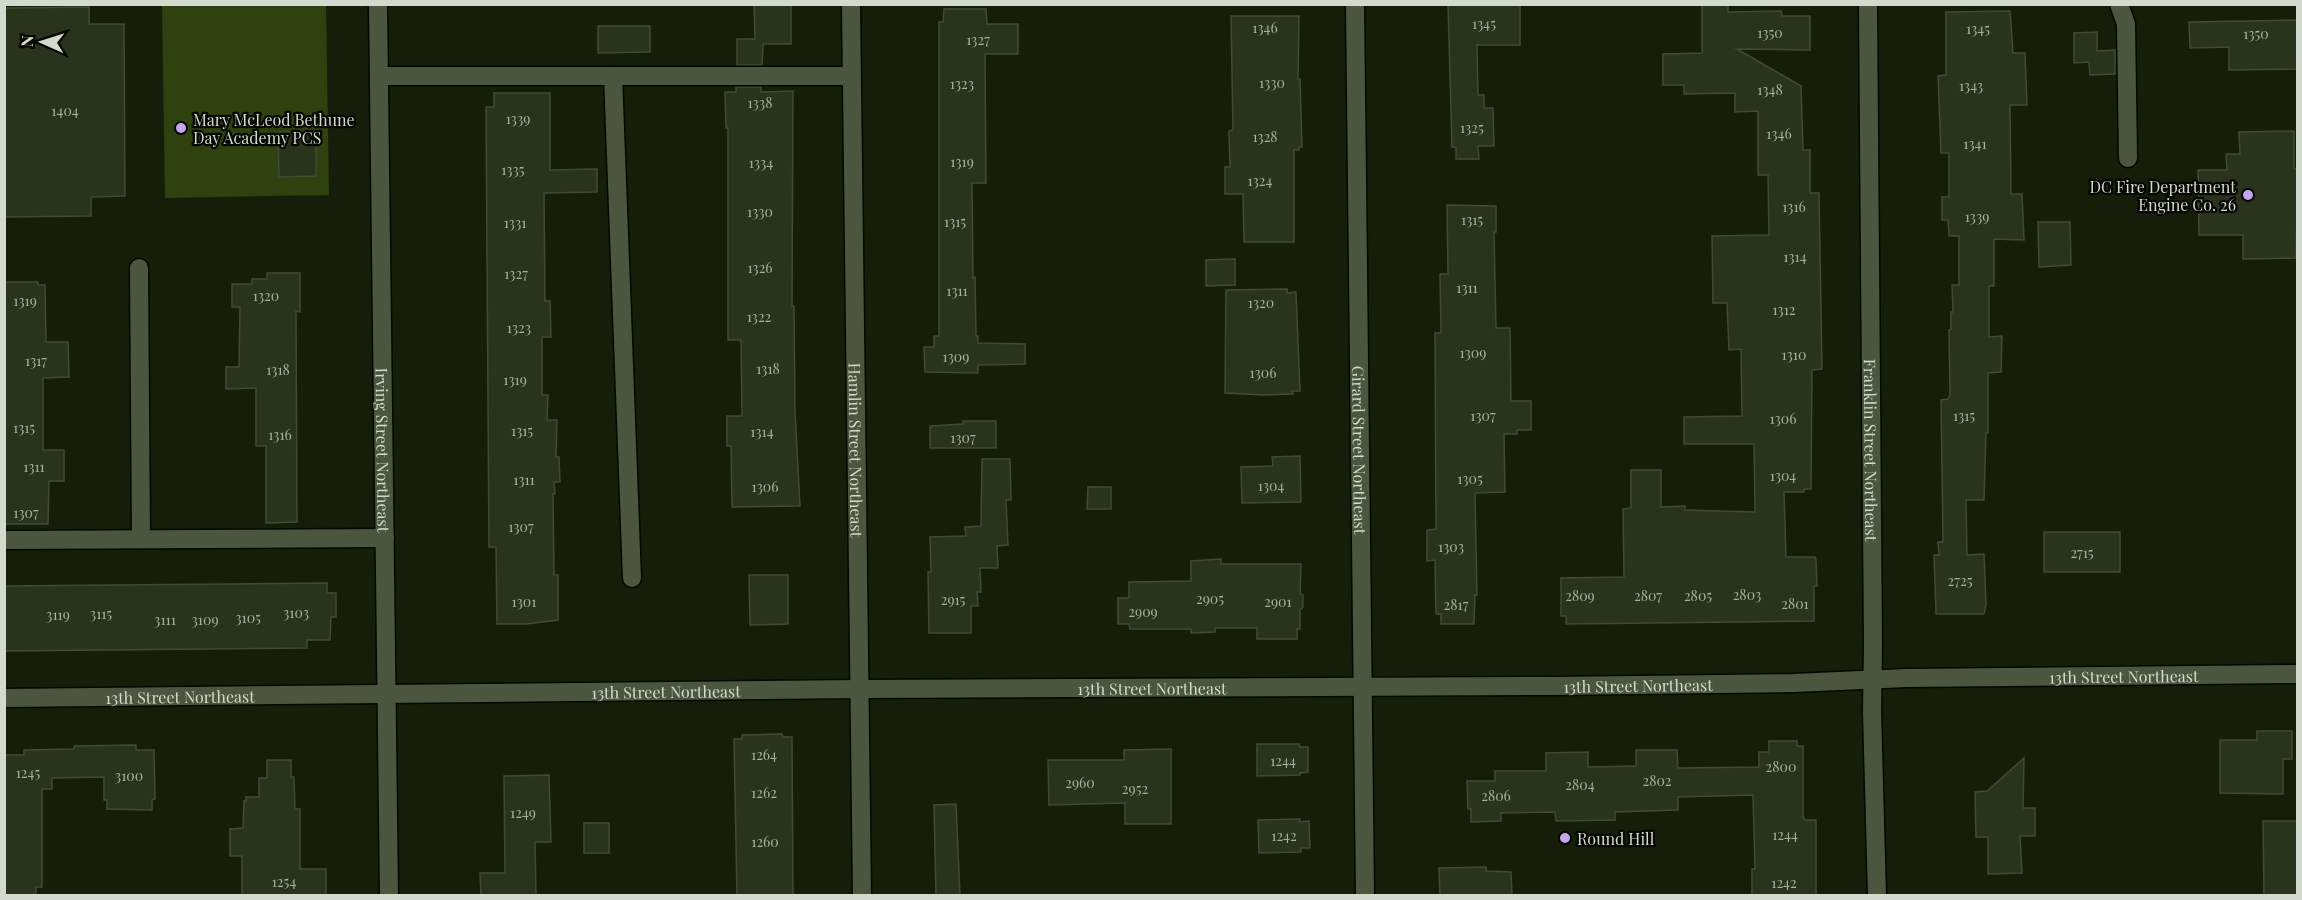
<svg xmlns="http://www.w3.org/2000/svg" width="2302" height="900" viewBox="0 0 2302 900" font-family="'Playfair Display',serif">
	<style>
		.green { fill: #2f410f }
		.building { fill: #2a341d; stroke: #414b34; stroke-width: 1.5 }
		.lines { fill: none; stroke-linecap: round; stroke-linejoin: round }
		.minor-casing { stroke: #030800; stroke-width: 21 }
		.minor { stroke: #4c563f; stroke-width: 18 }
		.poi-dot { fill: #c7a6ef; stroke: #040702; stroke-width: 2 }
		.labels { text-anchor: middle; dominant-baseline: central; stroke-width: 4.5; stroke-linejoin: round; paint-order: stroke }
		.number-label { font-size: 14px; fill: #aab0a1 }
		.poi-label { font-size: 16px; fill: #d4dacd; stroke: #040702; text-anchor: start }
		.street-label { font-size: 16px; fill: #d4dacd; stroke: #040702 }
	</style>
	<rect width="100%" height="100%" fill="#161e09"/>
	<path class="green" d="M162,5H326L329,195L165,198Z"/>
	<g class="building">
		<path d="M754,4H791V44H763L762,65H737V39H755Z"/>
		<path d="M1702,4H1728V12L1781,11L1782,16H1810V50L1737,49L1801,86L1803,150H1810V193H1819L1822,369L1812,370L1811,489H1804V492H1784L1786,557H1815L1816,560L1817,586H1814V621L1566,624V616H1561V578L1624,577L1623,509L1631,508V470H1661V507L1685,506V510L1755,512L1754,444H1684V417L1742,416L1741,349L1729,350L1727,303H1713L1712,236L1769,235L1768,175H1758V111L1735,112V93L1684,94V85H1663V54L1702,53Z"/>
		<path d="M1448,5H1520V45H1477L1478,95H1484V108H1493L1494,146H1478L1479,159H1456V147H1452Z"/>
		<path d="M89,7V24H124L125,196L91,197V216L4,217V8Z"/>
		<path d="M944,9H986L987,24H1018V54H985L986,183H972L973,278L975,277L976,336H978V343L1025,344V364L978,365V373L925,372L924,347H934V336H939V22H943Z"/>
		<path d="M2010,11L2013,53H2025L2027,105H2010L2011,194H2022L2024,240L1994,239V286H1989V337L2002,336L2001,372L1988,373V433H1986L1984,500H1966L1967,555L1984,554L1986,605L1984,614H1936L1934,555H1939L1938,542H1943L1941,400L1948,399L1950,395L1949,330L1951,329V312H1953L1952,285H1959V236H1949L1948,220H1942V197H1949V153H1941L1938,76L1946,75V12Z"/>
		<path d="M1231,16H1299L1298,79H1300L1302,147H1299V150H1294V242H1244L1243,194H1225V167H1230L1229,131L1233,130Z"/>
		<path d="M2298,20V69L2229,70V47L2190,48L2189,22Z"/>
		<path d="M598,26H650V52L598,53Z"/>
		<path d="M2097,32V51L2115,50V74L2090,75L2089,62L2074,63V33Z"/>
		<path d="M736,87H761V92L793,91L792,306H794L795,411L800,506L732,507L731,446H727V416H742L741,340H728V128H726L725,92H736Z"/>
		<path d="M494,93H550V170L597,169V192L544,193L545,301H550L551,337H542V395H548L547,420H557L556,457H559L560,482H554L555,494H553L554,575H558V620L526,624H497L496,547H489L486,107H494Z"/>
		<path d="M2294,131V169H2298L2296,258L2243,259V235H2199L2198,170H2227L2226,154H2240L2239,132Z"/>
		<path d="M278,132H316V176L279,177Z"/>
		<path d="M1447,205L1496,206V232H1494L1496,328H1510L1511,401H1531V430H1517V434H1504L1505,492L1475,493L1477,595H1475L1474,624H1441V614H1436L1435,560L1427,561V530L1436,529L1435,333H1441L1440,274H1448Z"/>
		<path d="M2038,222H2070L2071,265L2039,267Z"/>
		<path d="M1235,259V285L1206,286V260Z"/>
		<path d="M267,273H300V312L296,311L297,522L266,523V446H256V388L226,389V367H239L240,307H232V284H252V279H267Z"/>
		<path d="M4,282H38V285H45L46,342H68L69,377L43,378V450H64V481H49L48,524H4Z"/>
		<path d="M1287,289V293L1296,292L1300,391H1292L1293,394L1263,395L1225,393L1226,290Z"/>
		<path d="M963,421H996V448H930V426L963,424Z"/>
		<path d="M1300,456L1301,502L1242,503L1241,467L1273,466L1272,457Z"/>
		<path d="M982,459H1010L1011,500H1006L1008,545L997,546L998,568H980L981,592H977L978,606H971V633H929L928,572H931L930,537L966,536L965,527L981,526Z"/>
		<path d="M1088,487H1111V509H1087Z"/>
		<rect x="2044" y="532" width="76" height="40"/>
		<path d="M1221,559V564H1301L1300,593L1303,595V607L1300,610V629H1297V639H1257V628H1215V632L1191,633V629H1130L1129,624H1118V598H1129V582L1191,581V561Z"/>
		<path d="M749,575H788V624L750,625Z"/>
		<path d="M327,583V593H336V617H331L330,640H307V648L4,651V586Z"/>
		<path d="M2257,731H2292V759H2283V794L2220,793V740H2257Z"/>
		<path d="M782,734L783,737H792L793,896H737L734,739H742V735Z"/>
		<path d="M1769,741H1797V746H1803V817L1805,820H1816V896H1752V869H1755L1753,795L1678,797V810L1615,812V820L1556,821L1555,812L1501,813V821L1471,822V809H1468L1467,781H1495V771H1546V753L1588,752V767L1636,766V750H1677L1678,768L1759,767V752H1769Z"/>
		<path d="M1257,744H1299L1300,747H1308V772L1300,773V775L1257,776Z"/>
		<path d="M136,745V750H154L155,799L152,800V810L107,809V800H104V777L52,778V789H42V887H36V896H4V755H24V750L74,749V746Z"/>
		<path d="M1171,749V824H1125V803L1049,805L1048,760H1124V750Z"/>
		<path d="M2024,758L2023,808H2035V836H2020L2022,873L1988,874V837H1976L1975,792L1987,791Z"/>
		<path d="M267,760H291V777H294L295,809H300V869H326V896H242V856H230V829L243,828L244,801H246V797H259V778H267Z"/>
		<path d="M549,775L551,842H535L536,896H481L480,873H505L504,776Z"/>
		<path d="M956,804L960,896H936L934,805Z"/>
		<path d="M1300,819V822L1309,821L1310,848H1301V852L1259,853L1258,820Z"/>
		<path d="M2263,821H2298V896H2264Z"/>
		<rect x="584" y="823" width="25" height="30"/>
		<path d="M1486,867V871L1511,872L1512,896H1440L1439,868Z"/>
	</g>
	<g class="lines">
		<g class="minor-casing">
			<g id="minor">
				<path id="s1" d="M378,4L389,896"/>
				<path id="s2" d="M851,4L862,896"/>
				<path id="s3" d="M1355,4L1365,896"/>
				<path id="s4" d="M1868,4L1873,646L1872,711L1877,896"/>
				<path d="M2119,4L2126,24L2128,158"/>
				<path d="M379,76H851"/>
				<path d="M613,76L632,578"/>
				<path d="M139,268L141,539"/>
				<path d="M4,540L385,538"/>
				<path id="s5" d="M4,698L859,689L1551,686L1794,683L1906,678L2298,674"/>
			</g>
		</g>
		<use href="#minor" class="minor"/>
	</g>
	<g class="poi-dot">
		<circle cx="181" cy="128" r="6"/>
		<circle cx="2248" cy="195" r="6"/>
		<circle cx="1565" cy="838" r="6"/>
	</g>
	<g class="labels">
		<g class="number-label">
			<text x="1484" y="23">1345</text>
			<text x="1265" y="27">1346</text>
			<text x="1978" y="28">1345</text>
			<text x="1770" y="32">1350</text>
			<text x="2256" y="33">1350</text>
			<text x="978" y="39">1327</text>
			<text x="1272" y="82">1330</text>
			<text x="962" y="83">1323</text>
			<text x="1971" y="85">1343</text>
			<text x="1770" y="89">1348</text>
			<text x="760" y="102">1338</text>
			<text x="65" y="110">1404</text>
			<text x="518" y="118">1339</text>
			<text x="1472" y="127">1325</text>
			<text x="1779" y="133">1346</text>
			<text x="1265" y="136">1328</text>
			<text x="1975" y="143">1341</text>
			<text x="962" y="161">1319</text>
			<text x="761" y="162">1334</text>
			<text x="513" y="169">1335</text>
			<text x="1260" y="180">1324</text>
			<text x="1794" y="206">1316</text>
			<text x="760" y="211">1330</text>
			<text x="1977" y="216">1339</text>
			<text x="1472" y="219">1315</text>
			<text x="955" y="221">1315</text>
			<text x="515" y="222">1331</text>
			<text x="1795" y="256">1314</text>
			<text x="760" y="267">1326</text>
			<text x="516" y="273">1327</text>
			<text x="1467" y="287">1311</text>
			<text x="957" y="290">1311</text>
			<text x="266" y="295">1320</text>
			<text x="25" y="300">1319</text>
			<text x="1261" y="302">1320</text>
			<text x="1784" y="309">1312</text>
			<text x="759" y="316">1322</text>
			<text x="519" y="327">1323</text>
			<text x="1473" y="352">1309</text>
			<text x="1794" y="354">1310</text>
			<text x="956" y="356">1309</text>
			<text x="36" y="360">1317</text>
			<text x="768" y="368">1318</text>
			<text x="278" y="369">1318</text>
			<text x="1263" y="372">1306</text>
			<text x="515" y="379">1319</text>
			<text x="1483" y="415">1307</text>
			<text x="1964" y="415">1315</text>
			<text x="1783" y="418">1306</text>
			<text x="24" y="427">1315</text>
			<text x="522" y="430">1315</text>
			<text x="762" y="431">1314</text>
			<text x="280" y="434">1316</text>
			<text x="963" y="437">1307</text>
			<text x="34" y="466">1311</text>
			<text x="1783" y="475">1304</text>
			<text x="1470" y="478">1305</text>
			<text x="524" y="479">1311</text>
			<text x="1271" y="485">1304</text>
			<text x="765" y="486">1306</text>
			<text x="26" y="512">1307</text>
			<text x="521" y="526">1307</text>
			<text x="1451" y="546">1303</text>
			<text x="2082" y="552">2715</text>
			<text x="1960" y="580">2725</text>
			<text x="1747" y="594">2803</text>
			<text x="1580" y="595">2809</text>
			<text x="1648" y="595">2807</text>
			<text x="1698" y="595">2805</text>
			<text x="1210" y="598">2905</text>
			<text x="953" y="599">2915</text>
			<text x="524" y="601">1301</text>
			<text x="1278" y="601">2901</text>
			<text x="1795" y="603">2801</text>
			<text x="1456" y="604">2817</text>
			<text x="1143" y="611">2909</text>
			<text x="296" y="612">3103</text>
			<text x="101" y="613">3115</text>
			<text x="58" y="614">3119</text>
			<text x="248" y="617">3105</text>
			<text x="165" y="619">3111</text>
			<text x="205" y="619">3109</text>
			<text x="764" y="754">1264</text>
			<text x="1283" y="760">1244</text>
			<text x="1781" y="766">2800</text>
			<text x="28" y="772">1245</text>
			<text x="129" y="775">3100</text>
			<text x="1657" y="780">2802</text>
			<text x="1080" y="782">2960</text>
			<text x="1580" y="784">2804</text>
			<text x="1135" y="788">2952</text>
			<text x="764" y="792">1262</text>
			<text x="1496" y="795">2806</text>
			<text x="523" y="812">1249</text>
			<text x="1785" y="834">1244</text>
			<text x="1284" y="835">1242</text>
			<text x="765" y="841">1260</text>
			<text x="284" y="881">1254</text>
			<text x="1784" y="882">1242</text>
		</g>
		<g class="poi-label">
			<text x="193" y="119">Mary McLeod Bethune<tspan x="193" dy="18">Day Academy PCS</tspan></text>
			<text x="2236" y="186" text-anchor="end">DC Fire Department<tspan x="2236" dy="18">Engine Co. 26</tspan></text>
			<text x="1577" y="838">Round Hill</text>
		</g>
		<g class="street-label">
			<text stroke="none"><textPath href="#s1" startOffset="446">Irving Street Northeast</textPath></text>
			<text stroke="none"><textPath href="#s2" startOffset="446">Hamlin Street Northeast</textPath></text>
			<text stroke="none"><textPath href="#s3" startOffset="446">Girard Street Northeast</textPath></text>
			<text stroke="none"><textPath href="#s4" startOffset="446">Franklin Street Northeast</textPath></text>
			<text stroke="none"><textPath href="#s5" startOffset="2120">13th Street Northeast</textPath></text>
			<text stroke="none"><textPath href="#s5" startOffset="1634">13th Street Northeast</textPath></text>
			<text stroke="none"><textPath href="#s5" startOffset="1148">13th Street Northeast</textPath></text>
			<text stroke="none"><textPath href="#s5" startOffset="662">13th Street Northeast</textPath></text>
			<text stroke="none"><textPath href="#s5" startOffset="176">13th Street Northeast</textPath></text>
		</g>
	</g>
	<rect width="2302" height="900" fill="none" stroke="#d4dacd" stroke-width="12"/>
	<g transform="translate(42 42) rotate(273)" stroke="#040702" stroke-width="4.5" paint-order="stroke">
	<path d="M0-4.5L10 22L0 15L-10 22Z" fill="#d4dacd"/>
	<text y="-9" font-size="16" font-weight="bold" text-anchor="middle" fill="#d4dacd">N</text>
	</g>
</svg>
